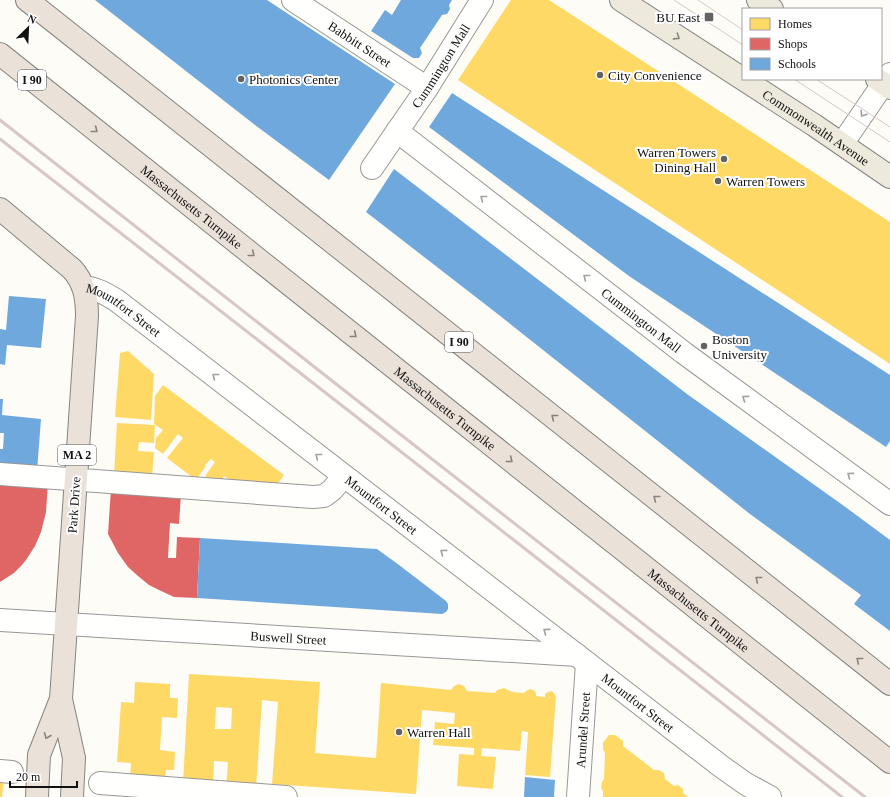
<svg xmlns="http://www.w3.org/2000/svg" width="890" height="797" viewBox="0 0 890 797" font-family="'Times New Roman',serif">
	<style>
		.homes { fill: #ffd966; fill-rule: evenodd }
		.shops { fill: #e06666 }
		.schools { fill: #6fa8dc }
		.lines { fill: none; stroke-linecap: round; stroke-linejoin: round }
		.minor-casing { stroke: #979795; stroke-width: 24 }
		.major-casing { stroke: #858482; stroke-width: 24 }
		.highway-casing { stroke: #858482; stroke-width: 24 }
		.minor { stroke: #fffffe; stroke-width: 22 }
		.major { stroke: #ede9dc; stroke-width: 22 }
		.highway { stroke: #eae1d8; stroke-width: 22 }
		.tram { stroke: #d9c6c7; stroke-width: 1 }
		.rail { stroke: #d9c6c7; stroke-width: 3 }
		.oneway { stroke: #8a8881 }
		.oneway2 { stroke: #a0a09f }
		.oneway3 { stroke: #88837e }
		.poi-dot { fill: #646362; stroke: #fff; stroke-width: 1.5 }
		.labels { text-anchor: middle; dominant-baseline: central; stroke-width: 4; stroke-linejoin: round; paint-order: stroke }
		.shield { fill: #fff; stroke: #585858; stroke-width: 1 }
		.shield-label { font-size: 12px; font-weight: bold; fill: #111 }
		.poi-label { font-size: 13px; fill: #111; stroke: #fff; text-anchor: start }
		.street-label { font-size: 13px; fill: #111; stroke: #fff }
	</style>
	<rect width="100%" height="100%" fill="#fdfcf7"/>
	<g class="homes">
		<path d="M511,0H549L890,222V364L458,80Z"/>
		<path d="M128,351L154,374L151,420L115,417L120,353Z"/>
		<path d="M163,385L284,475L277,485L233,482L224,476L221,481L210,480L205,476L215,462L211,459L205,465L206,466L196,480L167,458L183,438L178,434L163,454L155,448L156,438L163,430L154,424L155,396Z"/>
		<path d="M117,423L155,425L154,443L139,442L138,451L154,452L152,477L114,475Z"/>
		<path d="M189,674L320,682L315,753L376,758L381,683L451,690L454,686L459,684L464,686L467,691L495,693L497,690L504,688L512,692L524,693L526,691L530,689L535,691L536,694V696L545,697V694L548,692L552,691L556,696L550,777L525,775L528,732L522,731L520,751L482,748L481,756L496,757L493,789L457,786L459,754L474,755V748L433,745L435,722L454,724L455,713L422,710L416,794L272,784L278,702L262,700L256,788L226,786L228,762L214,761L213,785L183,783ZM216,707L232,708L231,729H215Z"/>
		<path d="M135,682L170,684V698H178L177,718L162,717L160,750L175,752L174,770H166L165,781L130,779L131,763L117,762L121,702L134,703Z"/>
		<path d="M609,735H615L623,741V746L654,770H659L664,773L665,779L674,786L678,785L683,789V793L688,797H603V791L601,788L602,782L604,779L605,753L603,749V743Z"/>
		<path d="M0,779L4,780L2,797H0Z"/>
	</g>
	<g class="shops">
		<path d="M0,480L48,483L46,512L41,532L35,546L26,560L21,566L14,573L0,582Z"/>
		<path d="M111,489L181,494L179,524L170,523L168,558H176L177,537L200,538L197,598L174,597L159,590L149,585L138,576L128,567L118,553L108,534Z"/>
	</g>
	<g class="schools">
		<path d="M95,0H267L395,84L329,180L255,125Z"/>
		<path d="M401,0H452L449,5L450,9L447,14L442,15L420,48L422,53L419,58H413L371,31L385,10L392,15Z"/>
		<path d="M452,93L890,375V441L886,447L629,276L429,127Z"/>
		<path d="M394,169L687,394L844,506L890,540V631L854,604L861,595L750,514L499,315L366,212Z"/>
		<path d="M9,296L46,299L41,348L7,345L5,365L0,364V329L6,330Z"/>
		<path d="M0,399H3L2,415L41,419L37,471L0,468V449H3L4,433H0Z"/>
		<path d="M200,538L377,549L399,565L446,601L448,604V609L446,612L442,614L197,598Z"/>
		<path d="M525,777L555,780L554,797H524Z"/>
	</g>
	<g class="lines">
		<g class="minor-casing">
			<g id="minor">
				<path id="s1" d="M293,0L427,88"/>
				<path id="s2" d="M397,131L684,353L890,504"/>
				<path d="M842,144L890,74"/>
				<path id="s3" d="M372,168L427,88L482,0"/>
				<path id="s4" d="M84,287C98,289 104,293 116,300L722,767L746,784L770,797"/>
				<path d="M0,474L313,497L324,496L332,490L344,476"/>
				<path id="s5" d="M0,620L577,655"/>
				<path d="M0,771L12,772"/>
				<path d="M100,783L286,797"/>
				<path id="s6" d="M578,797L587,663"/>
			</g>
		</g>
		<g class="major-casing">
			<g id="major">
				<path id="s7" d="M621,0L814,125L890,177"/>
				<path d="M758,0L772,9"/>
				<path d="M877,79L890,88"/>
			</g>
		</g>
		<g class="highway-casing">
			<g id="highway">
				<path d="M27,0L890,684"/>
				<path id="s8" d="M0,54L890,762"/>
				<path d="M0,209L72,269C84,282 87,297 87,316L61,699L74,758L72,797"/>
				<path d="M37,797L39,755L61,699"/>
			</g>
		</g>
		<use href="#minor" class="minor"/>
		<use href="#major" class="major"/>
		<use href="#highway" class="highway"/>
		<g class="tram">
			<path d="M674,0L743,45"/>
			<path d="M698,0L743,30"/>
			<path d="M794,79L890,142"/>
			<path d="M816,79L890,127"/>
		</g>
		<g class="rail">
			<path d="M0,120L382,420L865,797"/>
			<path d="M0,139L372,429L842,797"/>
		</g>
	</g>
	<defs><path id="oneway-chevron" d="M-2-3.5L2.5 0L-2 3.5" fill="none" stroke-width="1.6" stroke-linecap="round" stroke-linejoin="round"/></defs>
	<use class="oneway" href="#oneway-chevron" transform="translate(677 37) rotate(33)"/>
	<g class="oneway2">
		<use href="#oneway-chevron" transform="translate(863 114) rotate(124)"/>
		<use href="#oneway-chevron" transform="translate(483 198) rotate(-142)"/>
		<use href="#oneway-chevron" transform="translate(586 277) rotate(-142)"/>
		<use href="#oneway-chevron" transform="translate(215 376) rotate(-142)"/>
		<use href="#oneway-chevron" transform="translate(745 398) rotate(-144)"/>
		<use href="#oneway-chevron" transform="translate(318 456) rotate(-142)"/>
		<use href="#oneway-chevron" transform="translate(850 475) rotate(-144)"/>
		<use href="#oneway-chevron" transform="translate(443 552) rotate(-143)"/>
		<use href="#oneway-chevron" transform="translate(546 631) rotate(-143)"/>
	</g>
	<g class="oneway3">
		<use href="#oneway-chevron" transform="translate(95 130) rotate(38)"/>
		<use href="#oneway-chevron" transform="translate(252 254) rotate(39)"/>
		<use href="#oneway-chevron" transform="translate(354 335) rotate(39)"/>
		<use href="#oneway-chevron" transform="translate(554 417) rotate(-142)"/>
		<use href="#oneway-chevron" transform="translate(510 460) rotate(39)"/>
		<use href="#oneway-chevron" transform="translate(656 498) rotate(-142)"/>
		<use href="#oneway-chevron" transform="translate(758 579) rotate(-141)"/>
		<use href="#oneway-chevron" transform="translate(859 660) rotate(-141)"/>
		<use href="#oneway-chevron" transform="translate(47 736) rotate(112)"/>
	</g>
	<g class="poi-dot">
		<rect x="704" y="12" width="10" height="10" rx="2"/>
		<circle cx="600" cy="75" r="4"/>
		<circle cx="241" cy="79" r="4"/>
		<circle cx="724" cy="159" r="4"/>
		<circle cx="718" cy="181" r="4"/>
		<circle cx="704" cy="346" r="4"/>
		<circle cx="399" cy="732" r="4"/>
	</g>
	<g class="labels">
		<g class="shield">
			<rect x="18" y="70" width="28" height="20" rx="3"/>
			<rect x="445" y="332" width="28" height="20" rx="3"/>
			<rect x="58" y="445" width="38" height="20" rx="3"/>
		</g>
		<g class="shield-label">
			<text x="32" y="80">I 90</text>
			<text x="459" y="342">I 90</text>
			<text x="77" y="455">MA 2</text>
		</g>
		<g class="poi-label">
			<text x="700" y="17" text-anchor="end">BU East</text>
			<text x="608" y="75">City Convenience</text>
			<text x="249" y="79">Photonics Center</text>
			<text x="716" y="152" text-anchor="end">Warren Towers<tspan x="716" dy="15">Dining Hall</tspan></text>
			<text x="726" y="181">Warren Towers</text>
			<text x="712" y="339">Boston<tspan x="712" dy="15">University</tspan></text>
			<text x="407" y="732">Warren Hall</text>
		</g>
		<g class="street-label">
			<text stroke="none"><textPath href="#s1" startOffset="80">Babbitt Street</textPath></text>
			<text stroke="none"><textPath href="#s3" startOffset="123">Cummington Mall</textPath></text>
			<text stroke="none"><textPath href="#s7" startOffset="233">Commonwealth Avenue</textPath></text>
			<text stroke="none"><textPath href="#s8" startOffset="245">Massachusetts Turnpike</textPath></text>
			<text stroke="none"><textPath href="#s4" startOffset="46">Mountfort Street</textPath></text>
			<text stroke="none"><textPath href="#s2" startOffset="309">Cummington Mall</textPath></text>
			<text stroke="none"><textPath href="#s8" startOffset="569">Massachusetts Turnpike</textPath></text>
			<text transform="translate(74 505) rotate(-86)">Park Drive</text>
			<text stroke="none"><textPath href="#s4" startOffset="370">Mountfort Street</textPath></text>
			<text stroke="none"><textPath href="#s8" startOffset="893">Massachusetts Turnpike</textPath></text>
			<text stroke="none"><textPath href="#s5" startOffset="289">Buswell Street</textPath></text>
			<text stroke="none"><textPath href="#s4" startOffset="694">Mountfort Street</textPath></text>
			<text stroke="none"><textPath href="#s6" startOffset="67">Arundel Street</textPath></text>
		</g>
	</g>
	<rect x="742" y="8" width="140" height="72" fill="#ffffff" stroke="#a0a0a0"/>
	<rect x="750" y="18" width="20" height="12" fill="#ffd966" stroke="#a0a0a0"/>
	<text x="778" y="28" font-size="12" fill="#111111">Homes</text>
	<rect x="750" y="38" width="20" height="12" fill="#e06666" stroke="#a0a0a0"/>
	<text x="778" y="48" font-size="12" fill="#111111">Shops</text>
	<rect x="750" y="58" width="20" height="12" fill="#6fa8dc" stroke="#a0a0a0"/>
	<text x="778" y="68" font-size="12" fill="#111111">Schools</text>
	<g transform="translate(28 28) rotate(24)" stroke="#ffffff" stroke-width="3" paint-order="stroke">
	<path d="M0-3L7 15L0 10L-7 15Z" fill="#111111"/>
	<text y="-6" font-size="11" font-weight="bold" text-anchor="middle" fill="#111111">N</text>
	</g>
	<path d="M10 781v6h67v-6" fill="none" stroke="#111111" stroke-width="2"/>
	<text x="16" y="781" font-size="12" fill="#111111" stroke="#ffffff" stroke-width="3" paint-order="stroke">20 m</text>
</svg>
